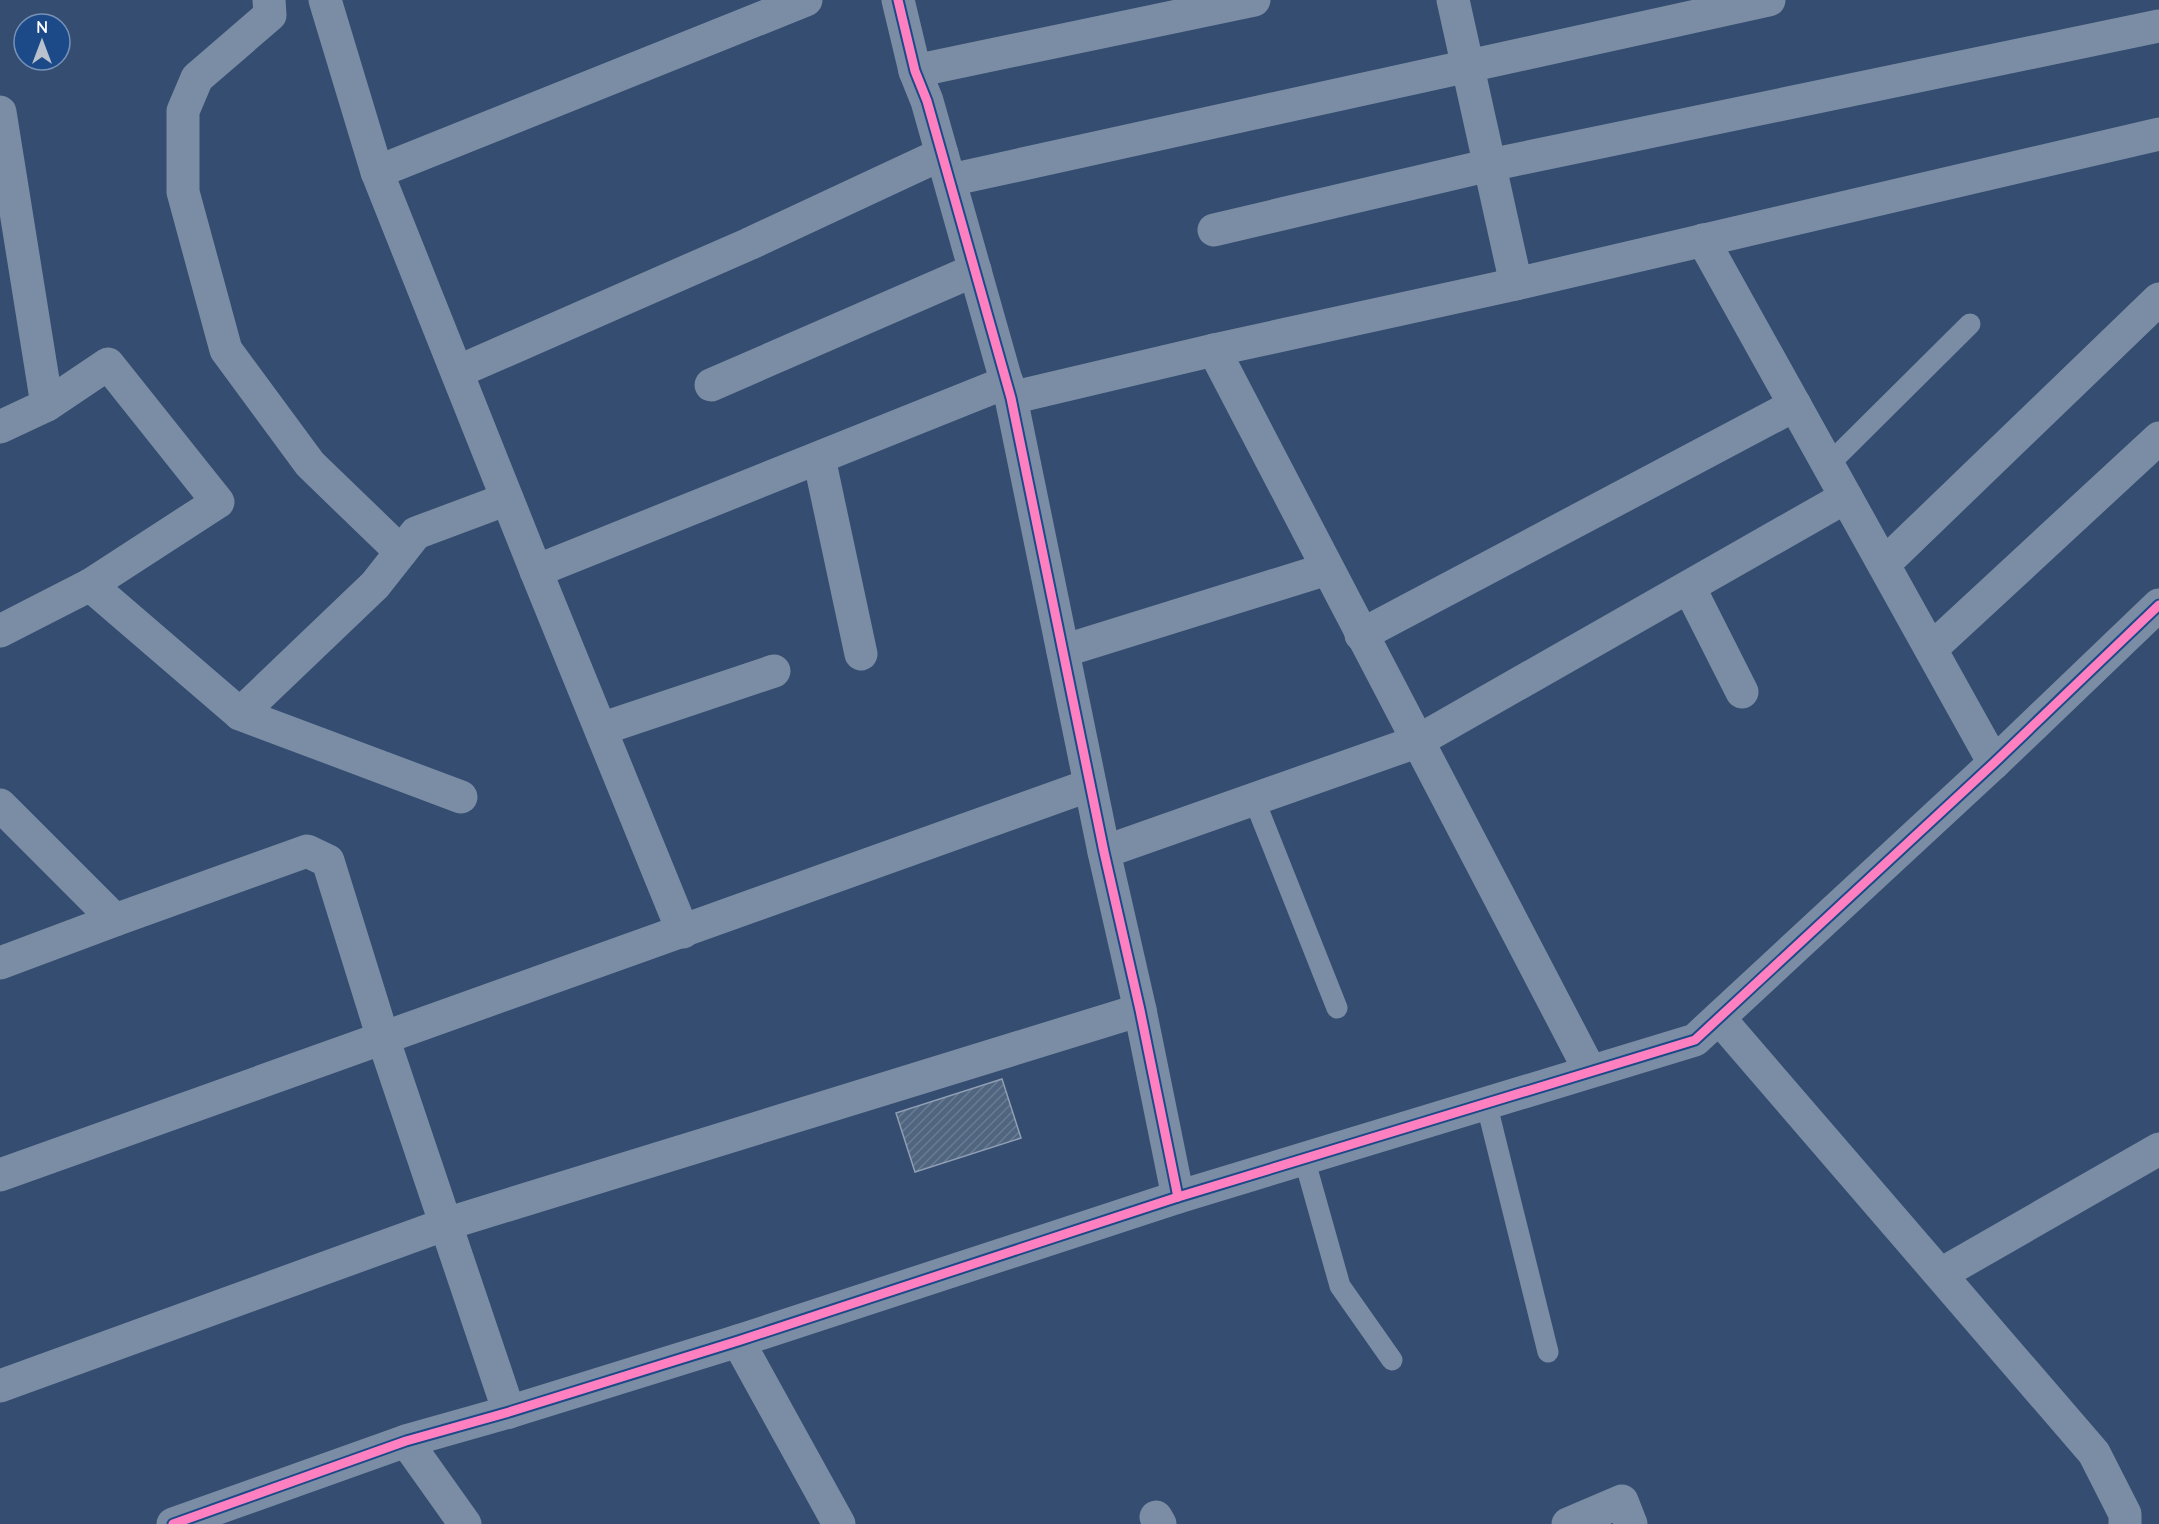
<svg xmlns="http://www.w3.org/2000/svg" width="2159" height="1524" viewBox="0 0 2159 1524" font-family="Quicksand,sans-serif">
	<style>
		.building { fill: url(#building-hatch); stroke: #8f9eb3; stroke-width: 1.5 }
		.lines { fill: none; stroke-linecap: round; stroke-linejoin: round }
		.lane { stroke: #7b8da5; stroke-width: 21 }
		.street { stroke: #7b8da5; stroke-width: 33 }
		.cycleway-casing { stroke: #1c4988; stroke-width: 13 }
		.cycleway { stroke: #ff80c0; stroke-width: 9 }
	</style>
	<defs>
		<pattern id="building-hatch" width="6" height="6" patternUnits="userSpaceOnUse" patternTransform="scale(1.5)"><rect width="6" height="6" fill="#506580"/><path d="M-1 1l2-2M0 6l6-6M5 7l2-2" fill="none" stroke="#6a7c93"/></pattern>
	</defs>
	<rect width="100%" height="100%" fill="#344d70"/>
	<path class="building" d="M1002,1079L1021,1138L915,1172L896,1113Z"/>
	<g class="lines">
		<g class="lane">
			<path d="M1829,464L1970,324"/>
			<path d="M1254,799L1337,1008"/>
			<path d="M1486,1102L1548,1352"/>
			<path d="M1304,1158L1340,1286L1392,1360"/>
		</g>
		<g class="street">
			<path d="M269,0L270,15L197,78L183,111V192L226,350L310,464L401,552"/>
			<path d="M325,0L377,172L536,571L683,932"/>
			<path d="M898,0L915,71L927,101L1011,398L1104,852L1140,1010L1178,1197"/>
			<path d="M1453,0L1516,284"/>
			<path d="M915,71L1254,0"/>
			<path d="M0,112L47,405L0,427"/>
			<path d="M377,172L806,0"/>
			<path d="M950,180L1769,0"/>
			<path d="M1214,230L1490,165L2159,26"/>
			<path d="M1703,240L1994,763"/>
			<path d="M1214,350L1590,1071"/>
			<path d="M457,372L749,244L942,154"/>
			<path d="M711,385L975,270"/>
			<path d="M1011,398L1214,350L1516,284L2159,134"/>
			<path d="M47,405L108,364L218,502L90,585"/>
			<path d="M819,458L861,654"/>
			<path d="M1884,564L2159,299"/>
			<path d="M536,571L1007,382"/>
			<path d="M1689,587L1742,692"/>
			<path d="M0,631L90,585L240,714L461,797"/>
			<path d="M1361,635L1795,405"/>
			<path d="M1931,649L2159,438"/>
			<path d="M1063,651L1327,569"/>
			<path d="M240,714L375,585L416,533L507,499"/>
			<path d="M601,729L774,671"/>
			<path d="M0,805L115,920L307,851L328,861L383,1038L509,1412"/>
			<path d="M1104,852L1416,742L1846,497"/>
			<path d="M0,963L115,920"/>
			<path d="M1719,1018L2094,1453L2125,1514V1524"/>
			<path d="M0,1175L1090,785"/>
			<path d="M1941,1274L2159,1149"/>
			<path d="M738,1341L839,1524"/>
			<path d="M0,1386L446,1224L1140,1010"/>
			<path d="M406,1441L465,1524"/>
			<path d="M1156,1517L1160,1524"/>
			<path d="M173,1524L406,1441L509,1412L738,1341L1178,1197L1695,1040L1994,763L2159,605"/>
			<path d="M1568,1524L1622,1501L1631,1524"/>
		</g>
		<g class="cycleway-casing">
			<g id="cycleway">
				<path d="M898,0L915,71L927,101L1011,398L1104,852L1140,1010L1178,1197"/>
				<path d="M173,1524L406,1441L509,1412L738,1341L1178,1197L1695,1040L1994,763L2159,605"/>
			</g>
		</g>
		<use href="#cycleway" class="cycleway"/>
	</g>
	<g transform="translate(42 42)"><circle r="28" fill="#1c4988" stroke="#7792b8" stroke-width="1.5"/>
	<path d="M0-4.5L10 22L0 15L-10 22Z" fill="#b8c1cd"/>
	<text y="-9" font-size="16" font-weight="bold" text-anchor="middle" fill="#ffffff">N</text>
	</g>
</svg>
